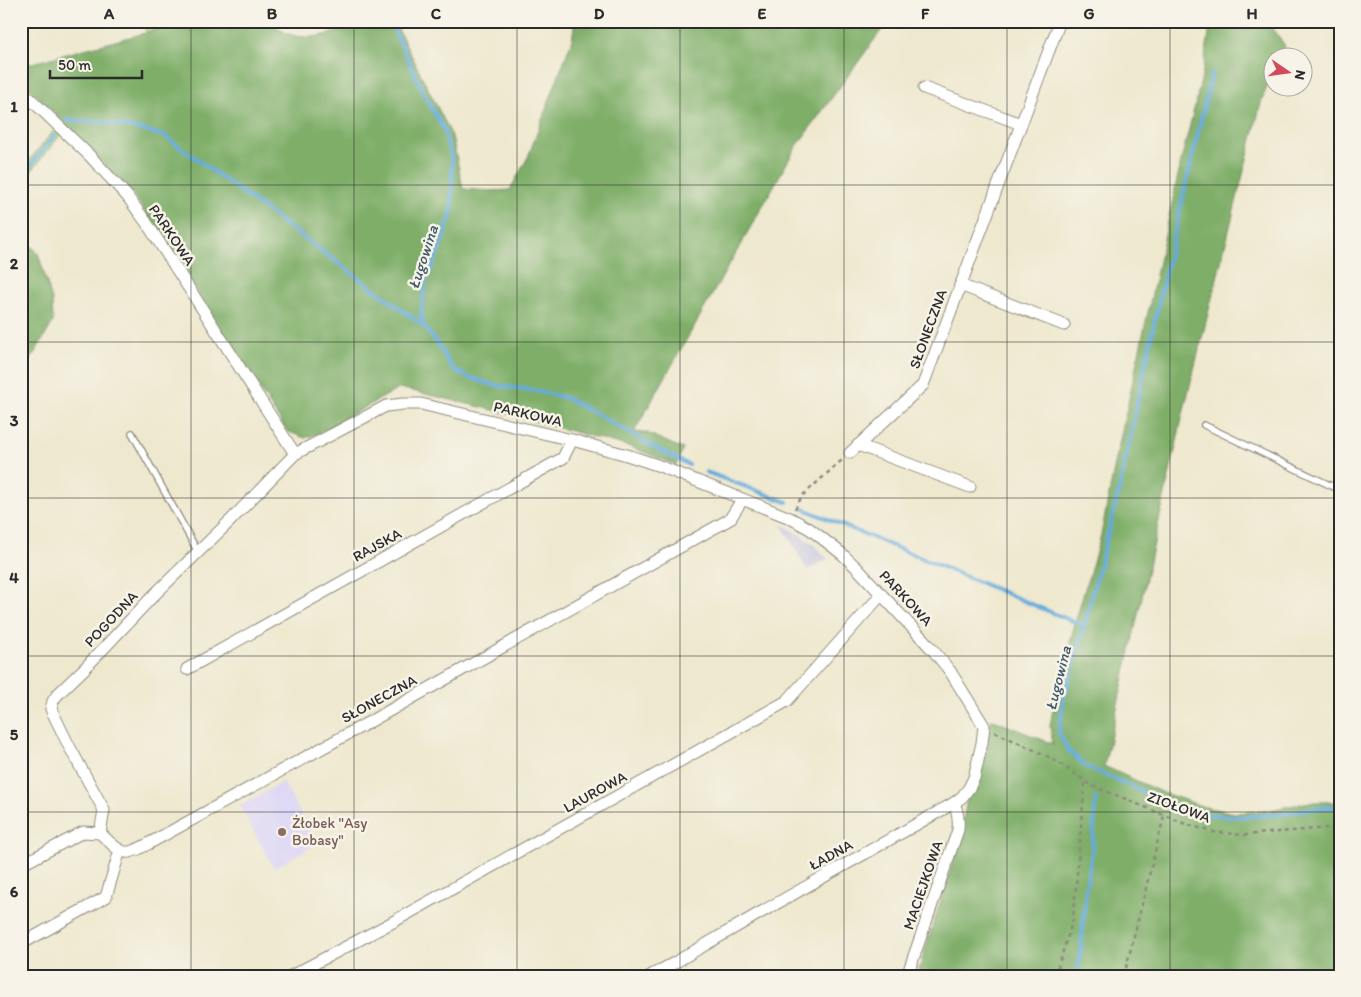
<svg xmlns="http://www.w3.org/2000/svg" width="1361" height="997" viewBox="0 0 1361 997" font-family="Itim,sans-serif">
	<style>
		.built { fill: #dbd6f7 }
		.industrial { fill: #c1c2dd }
		.green { fill: #9dca78; stroke: #647a52 }
		.forest { fill: #7eae68; stroke: #546c4a }
		.lines { fill: none; stroke-linecap: round; stroke-linejoin: round }
		.stream { stroke: #65abdc; stroke-width: 4 }
		.lane-casing { stroke: #8c8a7c; stroke-width: 8 }
		.street-casing { stroke: #8c8a7c; stroke-width: 13 }
		.path { stroke: #8c8a7c; stroke-width: 2.5; stroke-dasharray: 4 4; stroke-linecap: butt }
		.lane { stroke: #fff; stroke-width: 5.5 }
		.street { stroke: #fff; stroke-width: 11 }
		.grid { fill: none; stroke: #2b2b2b; stroke-width: 1; stroke-opacity: 0.55 }
		.education-dot { fill: #8d6e63; stroke: #f7f3e8; stroke-width: 2 }
		.labels { text-anchor: middle; dominant-baseline: central; stroke-width: 5; stroke-linejoin: round; paint-order: stroke }
		.street-label { font-size: 15px; fill: #2b2b2b; stroke: #f7f3e8 }
		.education-label { font-size: 15px; fill: #785e54; stroke: #f7f3e8; text-anchor: start }
		.water-label { font-size: 16px; font-style: italic; fill: #3f5869; stroke: #f7f3e8 }
		.neatline { fill: none; stroke: #2b2b2b; stroke-width: 2 }
		.grid-label { font-size: 16px; text-anchor: middle; font-weight: bold; fill: #2b2b2b }
	</style>
	<rect width="100%" height="100%" fill="#f7f3e8"/>
	<filter id="ink" filterUnits="userSpaceOnUse"><feTurbulence type="fractalNoise" baseFrequency=".02" numOctaves="2"/><feDisplacementMap in="SourceGraphic" scale="10" xChannelSelector="R" yChannelSelector="G"/><feConvolveMatrix kernelMatrix="1 2 1 2 8 2 1 2 1" color-interpolation-filters="sRGB"/></filter>
	<filter id="wash" filterUnits="userSpaceOnUse"><feTurbulence type="fractalNoise" baseFrequency=".0096" numOctaves="4" result="noise"/><feDisplacementMap in="SourceGraphic" scale="20" xChannelSelector="R" yChannelSelector="G"/><feGaussianBlur stdDeviation="1.12" result="paint"/><feColorMatrix in="noise" values="0 0 0 0 0 0 0 0 0 0 0 0 0 0 0 0 0 1.4 0 .05"/><feComposite in="paint" operator="in"/></filter>
	<g filter="url(#wash)">
		<rect width="100%" height="100%" fill="#eee8ce"/>
		<path class="built" d="M283,782L317,844L274,868L240,806Z"/>
		<path class="industrial" d="M782,525L792,530L814,545L828,559L807,570Z"/>
		<g class="green">
			<path d="M138,21H190L148,33Z"/>
			<path d="M56,128L62,133L21,184V170Z"/>
		</g>
		<g class="forest">
			<path d="M190,21H272C288,44 321,38 344,29C349,27 353,23 357,21C362,20 385,21 389,22C392,24 395,27 398,29L452,136L463,189L491,191L510,190L528,157L572,40L575,21H888L796,147L634,432L647,433L683,449L676,465L631,447L489,409L400,388L317,434L305,438L287,431L133,194L21,79V66Z"/>
			<path d="M1211,21H1268L1285,46L1280,57L1274,58L1273,73L1262,99L1185,405L1104,766L1161,792L1205,807L1234,813L1265,811L1310,802H1340V976H917L959,842L967,800L979,773L987,751L991,719L1053,744L1050,726L1054,704L1077,616L1101,535L1118,449L1182,157L1202,77Z"/>
			<path d="M21,235L38,253L52,300L53,322L21,376Z"/>
		</g>
		<g class="lines">
			<g class="stream">
				<path d="M390,21L426,98L444,130L452,160V210L443,240L425,283L421,314L424,326L439,346L452,368L465,376L493,385L538,391L566,398L602,417L650,445L689,465"/>
				<path d="M1212,73L1162,287L1118,495L1084,626L1063,701L1059,733L1068,750L1087,767L1192,813L1240,817L1281,814L1310,809L1340,806"/>
				<path d="M66,120L102,122L139,129L165,136L424,326"/>
				<path d="M21,177L55,135"/>
				<path d="M706,472L787,502"/>
				<path d="M804,509L1084,626"/>
				<path d="M1076,976L1081,950L1086,888L1092,853L1096,798"/>
			</g>
		</g>
	</g>
	<g filter="url(#ink)">
		<g class="lines">
			<g class="lane-casing">
				<g id="lane">
					<path d="M1204,425L1340,490"/>
					<path d="M132,433L198,552"/>
				</g>
			</g>
			<g class="street-casing">
				<g id="street">
					<path d="M924,88L1021,124"/>
					<path d="M21,90L90,156L127,196L146,222L194,296L295,454"/>
					<path d="M960,285L1064,325"/>
					<path d="M858,445L970,487"/>
					<path d="M850,453L923,385L1060,21"/>
					<path d="M187,669L563,458L572,440"/>
					<path d="M100,833L104,810L69,746L51,709L53,701L57,695L85,668L153,596L230,521L295,454L386,406L403,404H421L572,440L627,455L657,465L790,518L810,529L841,553L856,567L932,649L950,671L984,726L982,743L974,778L969,788L962,797L954,803L758,914L674,963L650,976"/>
					<path d="M21,865L83,832L100,833C107,839 119,854 129,852C136,851 142,847 148,844L364,725L730,519L742,500"/>
					<path d="M21,944L106,897L120,850"/>
					<path d="M291,976L391,923L787,701L881,595"/>
					<path d="M907,976L958,830C959,820 958,812 954,803"/>
				</g>
			</g>
			<g class="path">
				<path d="M795,509L802,496L843,459"/>
				<path d="M995,732L1045,755L1064,766L1092,786L1121,797L1183,823L1213,832L1244,835L1340,827"/>
				<path d="M1055,976L1073,920L1085,781"/>
				<path d="M1124,976L1164,816"/>
				<path d="M1334,976L1340,960"/>
			</g>
			<use href="#lane" class="lane"/>
			<use href="#street" class="street"/>
		</g>
	</g>
	<path class="grid" d="M191,21V976M354,21V976M517,21V976M680,21V976M844,21V976M1007,21V976M1170,21V976M21,185H1340M21,342H1340M21,498H1340M21,656H1340M21,812H1340"/>
	<circle class="education-dot" cx="282" cy="832" r="5"/>
	<g class="labels">
		<g class="street-label">
			<text transform="translate(172 235) rotate(56)">PARKOWA</text>
			<text transform="translate(928 329) rotate(-70)">SŁONECZNA</text>
			<text transform="translate(528 414) rotate(13)">PARKOWA</text>
			<text transform="translate(377 545) rotate(-29)">RAJSKA</text>
			<text transform="translate(906 598) rotate(47)">PARKOWA</text>
			<text transform="translate(111 619) rotate(-47)">POGODNA</text>
			<text transform="translate(379 699) rotate(-29)">SŁONECZNA</text>
			<text transform="translate(595 792) rotate(-29)">LAUROWA</text>
			<text transform="translate(1179 807) rotate(20)">ZIOŁOWA</text>
			<text transform="translate(831 855) rotate(-29)">ŁADNA</text>
			<text transform="translate(923 885) rotate(-71)">MACIEJKOWA</text>
		</g>
		<g class="education-label">
			<text x="292" y="823">Żłobek "Asy<tspan x="292" dy="17">Bobasy"</tspan></text>
		</g>
		<g class="water-label">
			<text transform="translate(423 257) rotate(-72)">Ługowina</text>
			<text transform="translate(1058 678) rotate(-76)">Ługowina</text>
		</g>
	</g>
	<rect width="1361" height="997" fill="none" stroke="#f7f3e8" stroke-width="55"/>
	<g transform="translate(1288 72) rotate(103)"><circle r="24" fill="#f7f3e8" stroke="#a5a39c"/>
	<path d="M0-4L9 19L0 12L-9 19Z" fill="#d1495b"/>
	<text y="-8" font-size="14" font-weight="bold" text-anchor="middle" fill="#2b2b2b">N</text>
	</g>
	<path d="M50 70v8h92v-8" fill="none" stroke="#2b2b2b" stroke-width="2.5"/>
	<text x="58" y="70" font-size="15" fill="#2b2b2b" stroke="#f7f3e8" stroke-width="4" paint-order="stroke">50 m</text>
	<rect x="28" y="28" width="1306" height="942" class="neatline"/>
	<g class="grid-label">
		<text x="109" y="19">A</text>
		<text x="272" y="19">B</text>
		<text x="436" y="19">C</text>
		<text x="599" y="19">D</text>
		<text x="762" y="19">E</text>
		<text x="925" y="19">F</text>
		<text x="1089" y="19">G</text>
		<text x="1252" y="19">H</text>
		<text x="14" y="112">1</text>
		<text x="14" y="269">2</text>
		<text x="14" y="426">3</text>
		<text x="14" y="583">4</text>
		<text x="14" y="740">5</text>
		<text x="14" y="897">6</text>
	</g>
</svg>
